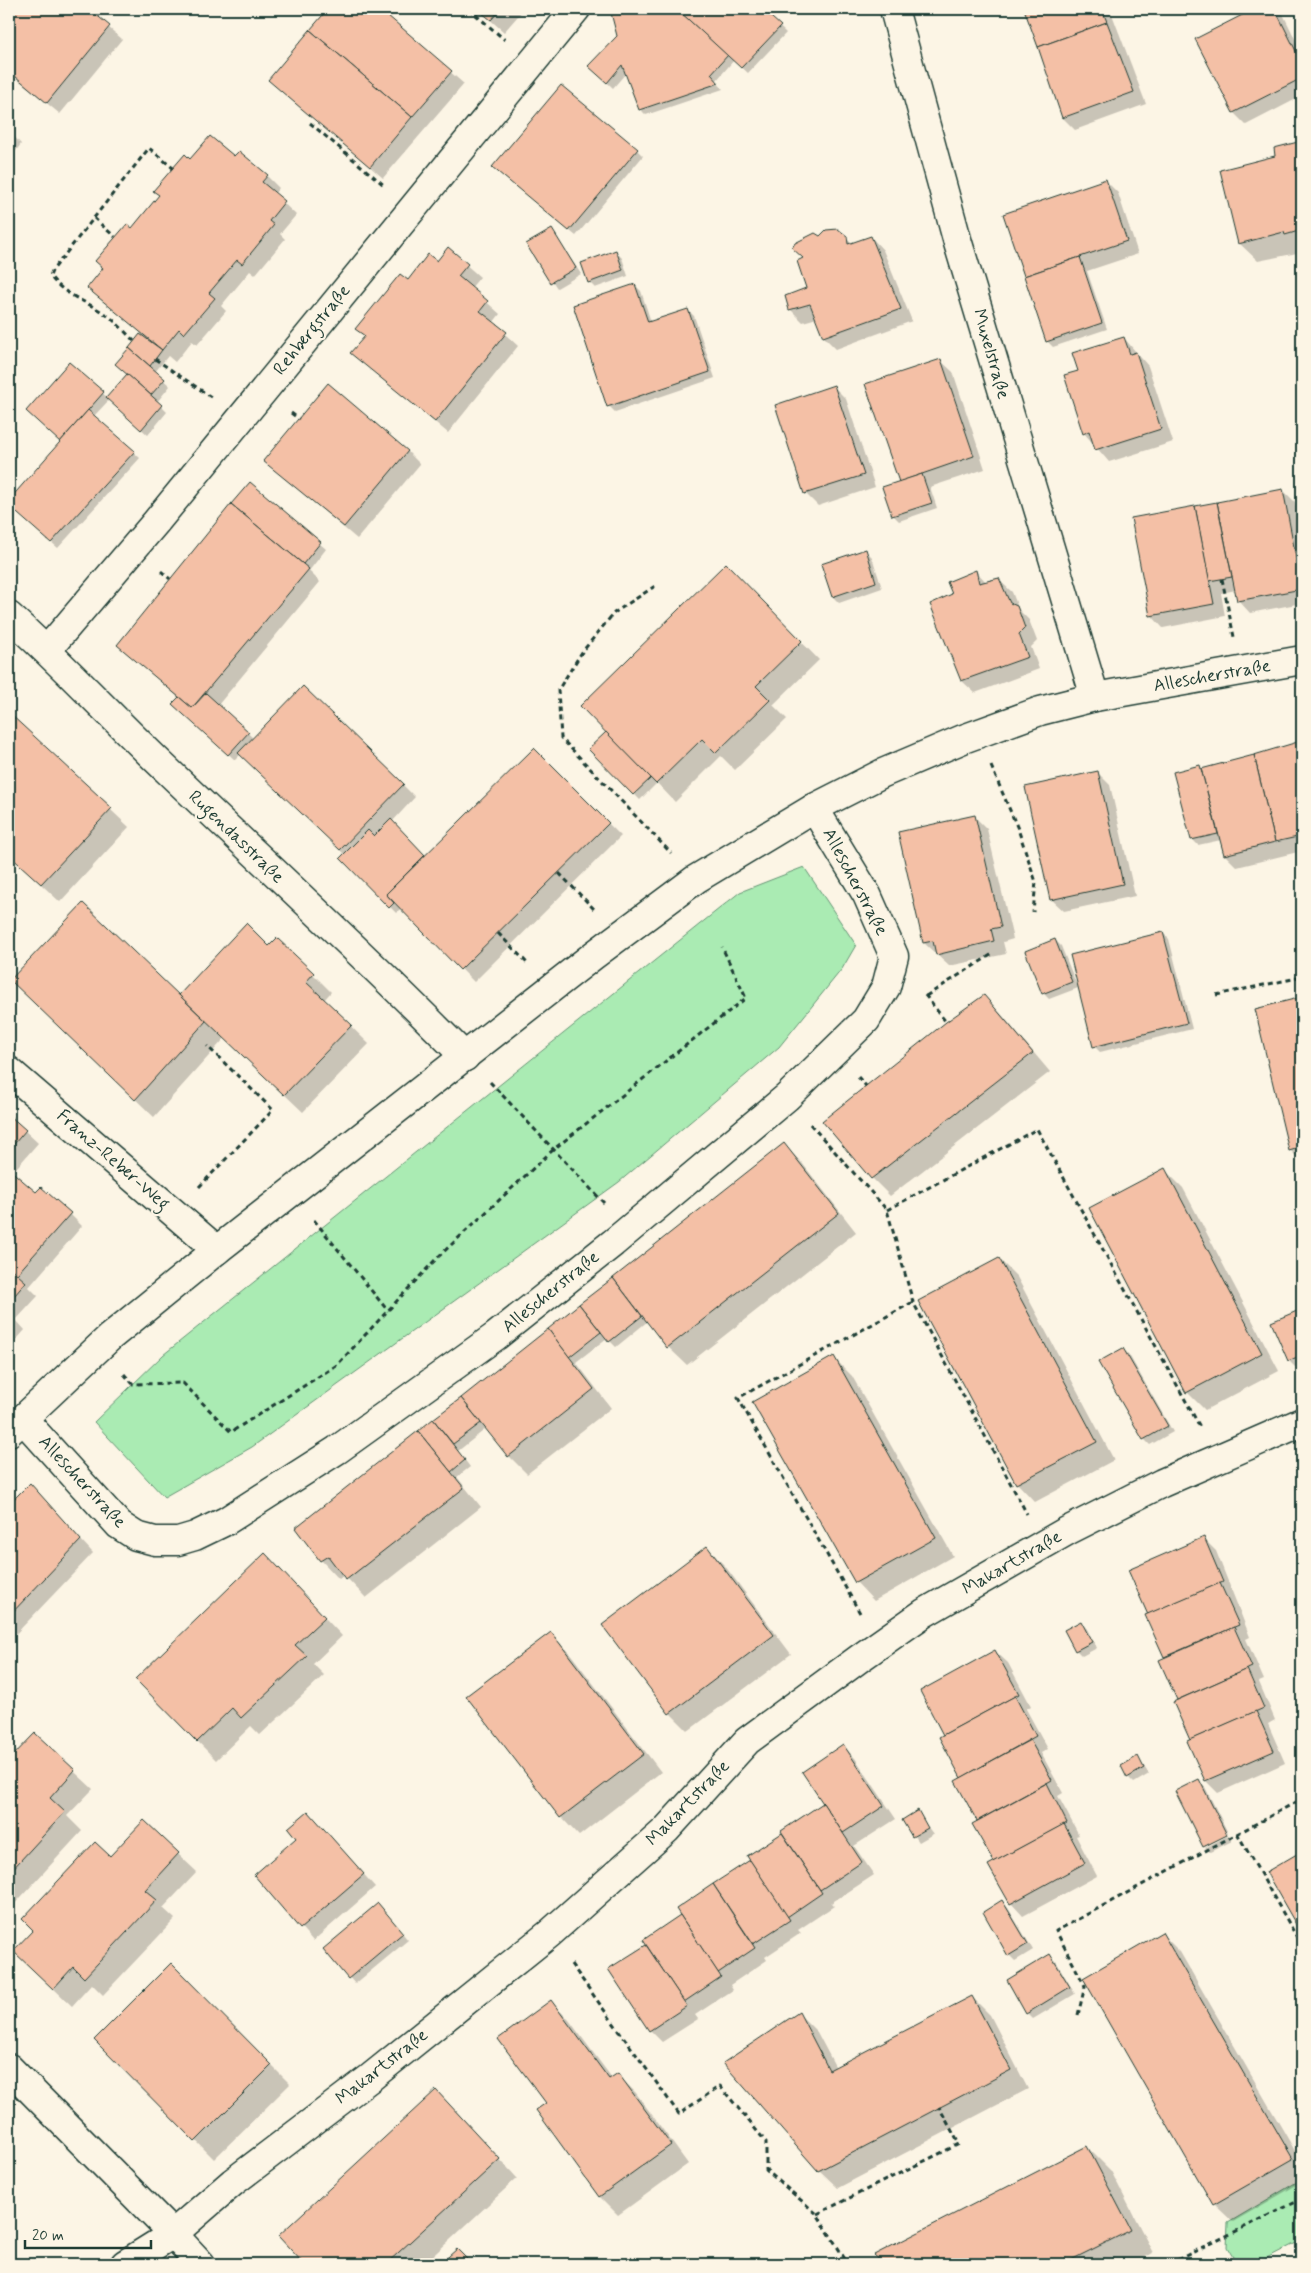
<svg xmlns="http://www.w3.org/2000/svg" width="1311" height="2273" viewBox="0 0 1311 2273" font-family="Mynerve,sans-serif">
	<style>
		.green { fill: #aaebb3; stroke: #649474 }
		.shadow { fill: #0003 }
		.building { fill: #f4c0a6; stroke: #1f3d34 }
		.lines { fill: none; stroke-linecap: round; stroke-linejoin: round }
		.street-casing { stroke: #1f3d34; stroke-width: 31 }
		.path { stroke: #1f3d34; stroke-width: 3; stroke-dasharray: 5 4; stroke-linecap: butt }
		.street { stroke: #fcf5e5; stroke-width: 28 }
		.labels { text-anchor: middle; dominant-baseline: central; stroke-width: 4.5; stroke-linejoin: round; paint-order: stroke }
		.street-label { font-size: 18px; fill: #1f3d34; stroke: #fcf5e5 }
	</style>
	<rect width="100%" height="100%" fill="#fcf5e5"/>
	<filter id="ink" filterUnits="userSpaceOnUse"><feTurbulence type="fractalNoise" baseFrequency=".02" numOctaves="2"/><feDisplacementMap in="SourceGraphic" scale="10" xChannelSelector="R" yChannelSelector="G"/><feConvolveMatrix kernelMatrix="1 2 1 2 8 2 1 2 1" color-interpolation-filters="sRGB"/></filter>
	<g filter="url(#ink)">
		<g class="green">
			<path d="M804,867L856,945L842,969L779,1047L619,1182L252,1447L164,1497L94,1422L163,1355L740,892Z"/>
			<path d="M1302,2179V2240L1255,2264H1237L1227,2247L1228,2223Z"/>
		</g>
		<g class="shadow">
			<path d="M9,9H87L122,39L60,114L9,72Z"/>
			<path d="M330,9H378L464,84L383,178L270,80Z"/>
			<path d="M478,9H524L504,32Z"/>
			<path d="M611,9H761L786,33L748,73L734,60L716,81L723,89L646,115L640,109L626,73L613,88L596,72L618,37Z"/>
			<path d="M1024,9H1110L1146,104L1075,130L1063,118Z"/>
			<path d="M1257,9H1277L1283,14L1302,53V96L1246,125L1234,113L1197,40Z"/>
			<path d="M9,131L21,144L9,160Z"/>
			<path d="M1302,143V252L1258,261L1239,243L1277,156L1275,149Z"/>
			<path d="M637,150L643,156L576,236L500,173Z"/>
			<path d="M234,158L267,176L279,188L274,194L296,215L280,234L285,239L255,275L250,271L221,306L226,311L197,345L192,341L175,362L168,356L155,372L170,386L157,402L167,412L148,435L109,400L94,416L140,458L58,548L13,509L9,502L62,442L69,364L108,398L128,375L117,364L142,334L89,287L132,230L190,161Z"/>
			<path d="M1106,181L1118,193L1138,254L1087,271L1107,329L1053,347L1047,341L1005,215Z"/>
			<path d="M552,231L581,274L557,288L528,245Z"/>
			<path d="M846,237L853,244L871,237L883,250L912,321L836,349L824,337L817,318L803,322L790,309L807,289L804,259L821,238Z"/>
			<path d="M448,249L480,277L471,288L500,314L493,323L518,346L448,433L352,353L366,337L357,328L408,282L437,262Z"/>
			<path d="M616,252L622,258L628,276L595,288L589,282Z"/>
			<path d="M635,285L641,291L651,322L688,310L694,316L715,378L615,412L609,406Z"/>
			<path d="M1124,338L1148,366L1173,442L1109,462L1084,433L1079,372Z"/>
			<path d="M940,360L953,372L985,469L930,487L937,508L899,521L893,515L901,482Z"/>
			<path d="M834,387L846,399L875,487L818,506L805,493Z"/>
			<path d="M407,451L420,464L357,539L265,461Z"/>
			<path d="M250,484L326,549L309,571L320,582L218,705L254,739L403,785L415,797L392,822L426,857L534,750L621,836L474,982L401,908L396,913L342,858L345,855L241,754L235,760L180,710L179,698L118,645L237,508Z"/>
			<path d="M1283,490L1295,502L1302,538V603L1250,613L1238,600L1236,590L1221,593L1225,616L1163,628L1151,615L1132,519Z"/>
			<path d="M866,551L872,557L882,588L839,603L833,597L822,565Z"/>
			<path d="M976,571L987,583L999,580L1012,592L1019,610L1029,620L1037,641L1031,647L1039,669L975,693L962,681L931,605L954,595Z"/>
			<path d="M744,583L819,660L773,705L787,719L735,770L721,756L675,802L657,783L640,800L590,749Z"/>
			<path d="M9,714L129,827L60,902L9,854Z"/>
			<path d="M1302,742V851L1237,867L1225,855L1221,840L1198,845L1192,839L1200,766L1203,769L1278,751V748Z"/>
			<path d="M1098,773L1110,785L1135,896L1064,911L1051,899Z"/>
			<path d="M975,817L987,829L1013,939L1003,942L1006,954L949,966L924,943Z"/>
			<path d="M247,925L269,948L277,939L313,974L331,992L324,1000L369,1044L303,1112L225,1038L154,1117L30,998L179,996Z"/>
			<path d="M1163,933L1169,939L1192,1029L1100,1052L1094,1046Z"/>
			<path d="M1055,940L1061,946L1078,988L1049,999L1043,993Z"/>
			<path d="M984,997L1002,1015L1050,1072L890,1196L872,1178Z"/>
			<path d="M1302,999V1162L1290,1150L1256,1010Z"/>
			<path d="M9,1116L38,1143L12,1173L36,1194L70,1214L82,1226L29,1287L38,1296L16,1320L25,1330L9,1348Z"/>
			<path d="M784,1145L802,1163L856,1232L687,1365L668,1347L648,1321L616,1347L607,1338L576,1362L611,1408L527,1474L509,1456L487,1428L458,1451L470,1467L457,1477L481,1507L366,1598L344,1575L339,1579L321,1560L297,1528Z"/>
			<path d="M1165,1170L1183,1188L1279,1371L1205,1410L1187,1392Z"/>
			<path d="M999,1259L1017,1277L1114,1460L1035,1502L1017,1483Z"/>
			<path d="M1297,1313L1302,1318V1363L1295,1367L1289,1361Z"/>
			<path d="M1123,1349L1129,1355L1173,1432L1150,1445L1144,1439Z"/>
			<path d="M834,1358L852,1376L953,1556L874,1601L856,1582Z"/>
			<path d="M30,1485L93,1553L9,1641V1506Z"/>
			<path d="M1203,1538L1216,1551L1250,1637L1246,1639L1264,1680L1259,1682L1275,1720L1268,1724L1285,1763L1218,1793L1206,1781L1189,1742L1192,1741L1179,1701L1161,1660L1165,1658L1130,1570Z"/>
			<path d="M706,1547L725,1566L791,1654L688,1731L670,1713Z"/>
			<path d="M283,1573L342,1636L313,1664L324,1675L260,1735L251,1726L216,1760L136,1679Z"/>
			<path d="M1081,1623L1087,1629L1097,1648L1082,1656L1076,1650Z"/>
			<path d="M551,1634L569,1652L661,1772L579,1836L561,1817Z"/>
			<path d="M995,1651L1008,1663L1031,1706L1026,1709L1048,1749L1041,1753L1063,1793L1058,1796L1079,1835L1076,1836L1097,1876L1023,1916L1011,1903L979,1822L957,1781L963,1778L945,1735Z"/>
			<path d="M35,1735L93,1789L67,1816L82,1831L9,1910V1762Z"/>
			<path d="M843,1746L855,1758L896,1819L854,1846L874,1875L831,1903L834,1906L798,1930L801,1933L765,1957L767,1960L730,1985L733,1990L695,2015L698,2019L662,2042L650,2030L610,1970L647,1945L682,1916L678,1909L751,1861L749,1857L825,1803Z"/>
			<path d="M1138,1758L1149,1774L1134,1783L1128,1777Z"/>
			<path d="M1199,1781L1205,1787L1228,1833L1205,1847L1177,1792Z"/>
			<path d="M917,1812L933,1834L919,1842L904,1820Z"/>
			<path d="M144,1822L197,1872L163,1908L175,1919L103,1995L92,1984L72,2006L33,1969L110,1857Z"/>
			<path d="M320,1825L375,1887L313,1941L255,1875Z"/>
			<path d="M1229,1835L1232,1841L1210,1852L1205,1848Z"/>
			<path d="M1302,1852V1932L1268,1872Z"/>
			<path d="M1002,1902L1008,1908L1033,1950L1015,1961L1009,1955Z"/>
			<path d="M384,1911L408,1940L355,1984L325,1949Z"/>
			<path d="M1162,1934L1180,1952L1302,2163V2182L1233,2222L1214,2204Z"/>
			<path d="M1050,1955L1056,1961L1075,1994L1033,2019L1027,2013Z"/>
			<path d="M171,1965L290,2084L214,2159L96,2040Z"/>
			<path d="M972,1997L990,2015L1028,2089L838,2188L819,2170L799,2014L817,2032L836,2068Z"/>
			<path d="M551,2002L569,2020L612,2078L617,2074L636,2093L688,2164L618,2215L600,2197L538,2110L547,2103Z"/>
			<path d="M455,2110L517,2178L424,2264H305L280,2237Z"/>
			<path d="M1087,2147L1111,2171L1153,2253L1132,2264H885L876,2255Z"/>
		</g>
		<g class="building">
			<path d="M9,9H89L110,26L47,103L9,71Z"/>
			<path d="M328,9H380L452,71L412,117L310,30Z"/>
			<path d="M477,9H501L491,20Z"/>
			<path d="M610,9H677L728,55L711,74L719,83L639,110L622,65L607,83L588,66L617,36Z"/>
			<path d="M677,9H762L781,26L741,68Z"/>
			<path d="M1024,9H1102L1107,22L1038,47Z"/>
			<path d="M1254,9H1275L1302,63V78L1233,113L1195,39Z"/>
			<path d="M1107,22L1134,92L1062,118L1038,47Z"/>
			<path d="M310,30L412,117L370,167L268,80Z"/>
			<path d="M561,85L638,149L569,231L492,167Z"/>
			<path d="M210,136L234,156L239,151L268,175L262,182L285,201L269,221L274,225L242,264L237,260L209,293L215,298L184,334L179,329L162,350L87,288L103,268L95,261L127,224L132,228L159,195L153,191L185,154L190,159Z"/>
			<path d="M1302,141V230L1285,235L1284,232L1238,244L1220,170L1275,156L1274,148Z"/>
			<path d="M1106,179L1127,241L1024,276L1003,214Z"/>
			<path d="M552,229L576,268L550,283L526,244Z"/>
			<path d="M838,229L847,236L848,244L871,236L901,309L823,337L810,304L789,310L785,296L806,288L797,261L803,258L792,248L795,243L815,233L820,236L826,230Z"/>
			<path d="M448,247L468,264L458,276L488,301L480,311L507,332L435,422L350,353L365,336L355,329L400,274L408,280L428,254L437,261Z"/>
			<path d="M616,250L623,270L588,283L581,263Z"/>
			<path d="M1080,257L1102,323L1046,342L1024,276Z"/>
			<path d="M635,284L648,322L688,309L710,372L607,407L573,305Z"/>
			<path d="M140,334L162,350L150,366L129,348Z"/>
			<path d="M1124,337L1130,354L1136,352L1161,429L1095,450L1089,431L1083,434L1064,375L1078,371L1072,353Z"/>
			<path d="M129,348L165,379L151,395L115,364Z"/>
			<path d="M941,359L974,456L899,482L865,384Z"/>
			<path d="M69,362L104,392L60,442L26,411Z"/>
			<path d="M127,374L162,405L141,430L106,398Z"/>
			<path d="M328,383L408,451L344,527L263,461Z"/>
			<path d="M834,385L864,475L804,494L775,405Z"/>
			<path d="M88,410L135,451L51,543L9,506V500Z"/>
			<path d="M922,474L932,503L892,516L882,487Z"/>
			<path d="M250,482L321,542L303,564L231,504Z"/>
			<path d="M1283,489L1302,589L1237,601L1217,502Z"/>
			<path d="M1217,502L1232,577L1209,581L1195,506Z"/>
			<path d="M231,504L309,569L192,708L117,645Z"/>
			<path d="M1195,506L1214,604L1150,616L1131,518Z"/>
			<path d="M866,549L876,582L832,597L821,564Z"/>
			<path d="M726,563L802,641L756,686L770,700L716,753L702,739L656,784L580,706Z"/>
			<path d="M976,570L979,583L999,578L1010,603L1017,606L1025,628L1019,634L1028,657L961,681L930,604L952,594L947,582Z"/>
			<path d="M303,686L404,784L340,850L238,753Z"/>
			<path d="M206,693L249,732L228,755L172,704L179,697L192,708Z"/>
			<path d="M9,713L112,808L41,884L9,855Z"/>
			<path d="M606,732L651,778L633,795L588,749Z"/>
			<path d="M1301,741L1302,836L1275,842L1254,755Z"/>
			<path d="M534,748L609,823L460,970L386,894Z"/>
			<path d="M1254,755L1275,842L1224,855L1201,769Z"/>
			<path d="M1200,765L1218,834L1191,840L1173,772Z"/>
			<path d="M1098,771L1123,884L1050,900L1025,787Z"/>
			<path d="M975,815L1001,927L991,929L994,941L936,955L933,941L923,943L898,832Z"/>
			<path d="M391,819L425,855L386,894L394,903L389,908L340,858L368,830L374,836Z"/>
			<path d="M83,903L206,1021L135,1100L10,980Z"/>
			<path d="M246,923L269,946L277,938L314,973L306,982L352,1025L284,1095L179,995Z"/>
			<path d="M1163,932L1187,1023L1093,1047L1070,955Z"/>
			<path d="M1055,939L1072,982L1042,994L1025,951Z"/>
			<path d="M984,995L1033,1053L871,1179L822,1121L946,1022Z"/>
			<path d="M1302,997V1147L1289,1151L1255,1009Z"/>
			<path d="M9,1115L26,1130L9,1150Z"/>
			<path d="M784,1143L839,1213L667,1348L613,1278Z"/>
			<path d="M1165,1168L1262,1353L1186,1393L1089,1208Z"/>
			<path d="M9,1169L36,1192L41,1187L71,1213L17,1274L9,1267Z"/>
			<path d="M999,1258L1097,1442L1016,1484L918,1301Z"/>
			<path d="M9,1267L26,1282L9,1302Z"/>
			<path d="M613,1278L642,1316L609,1342L579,1304Z"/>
			<path d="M579,1304L601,1332L569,1357L548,1329Z"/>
			<path d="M1297,1311L1302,1325V1355L1288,1361L1271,1322Z"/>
			<path d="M548,1329L594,1389L508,1457L461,1398Z"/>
			<path d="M1123,1348L1168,1426L1143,1440L1098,1362Z"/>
			<path d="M834,1356L936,1538L855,1583L752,1402Z"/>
			<path d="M461,1398L481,1423L453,1444L433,1419Z"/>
			<path d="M433,1419L465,1460L451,1472L418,1431Z"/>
			<path d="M418,1431L464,1488L346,1580L328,1556L320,1561L295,1528Z"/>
			<path d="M30,1483L81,1540L9,1616V1504Z"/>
			<path d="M1204,1537L1223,1582L1148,1615L1128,1570Z"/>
			<path d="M707,1546L774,1635L669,1714L602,1625Z"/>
			<path d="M265,1553L325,1617L295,1645L307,1656L241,1718L232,1708L197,1742L135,1679Z"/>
			<path d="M1220,1583L1239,1625L1164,1657L1145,1615Z"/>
			<path d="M1081,1621L1092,1642L1075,1651L1064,1630Z"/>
			<path d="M1234,1627L1252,1667L1177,1700L1159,1660Z"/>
			<path d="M551,1632L644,1754L560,1818L466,1696Z"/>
			<path d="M995,1650L1019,1694L943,1735L920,1691Z"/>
			<path d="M1247,1669L1264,1708L1190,1740L1173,1702Z"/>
			<path d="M1015,1696L1036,1736L961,1778L939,1737Z"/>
			<path d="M1256,1711L1274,1751L1205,1781L1187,1741Z"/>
			<path d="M35,1733L75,1770L50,1798L65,1812L9,1873V1760Z"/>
			<path d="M1030,1740L1052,1780L977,1821L955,1781Z"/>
			<path d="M843,1744L884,1806L843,1833L802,1772Z"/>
			<path d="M1138,1756L1144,1768L1127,1778L1121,1766Z"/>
			<path d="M1199,1779L1227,1835L1203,1847L1175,1791Z"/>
			<path d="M1047,1783L1067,1823L994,1862L972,1824Z"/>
			<path d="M823,1803L862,1862L820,1890L781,1831Z"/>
			<path d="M918,1810L928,1828L912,1837L902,1820Z"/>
			<path d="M308,1811L364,1874L300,1929L254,1875L296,1838L288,1828Z"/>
			<path d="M144,1820L179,1853L145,1890L157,1900L84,1978L73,1967L53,1989L13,1951L33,1930L22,1919L95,1842L110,1856Z"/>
			<path d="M1064,1824L1085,1863L1010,1904L988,1865Z"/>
			<path d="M782,1833L822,1893L787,1917L747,1856Z"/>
			<path d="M1302,1851V1935L1266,1872Z"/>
			<path d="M750,1860L790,1920L753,1944L713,1884Z"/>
			<path d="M713,1884L755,1948L718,1973L676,1909Z"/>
			<path d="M1002,1900L1028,1944L1008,1956L983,1912Z"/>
			<path d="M378,1903L403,1933L348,1979L323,1949Z"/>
			<path d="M680,1915L721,1977L684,2002L643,1940Z"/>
			<path d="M1162,1932L1293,2159L1213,2205L1083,1978Z"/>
			<path d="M646,1945L687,2006L649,2031L608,1969Z"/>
			<path d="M1050,1954L1070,1987L1026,2014L1007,1980Z"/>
			<path d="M171,1963L272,2065L195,2142L94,2040Z"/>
			<path d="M972,1996L1011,2070L818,2171L723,2063L799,2012L829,2070Z"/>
			<path d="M551,2000L609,2079L618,2073L671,2145L599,2197L536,2110L546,2103L498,2039Z"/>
			<path d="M436,2090L500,2159L386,2264H304L278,2236Z"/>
			<path d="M1087,2146L1131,2230L1063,2264H884L874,2255Z"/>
			<path d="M457,2249L472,2264H440Z"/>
		</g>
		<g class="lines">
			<g class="street-casing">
				<g id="street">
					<path d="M894,9L958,243L1095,697"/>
					<path d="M9,616C64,665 114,720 168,771C267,866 369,959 465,1057"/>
					<path d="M47,650L156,522L576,9"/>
					<path d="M9,1071L217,1250"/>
					<path d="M23,1419L119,1525L136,1536L155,1541H178L195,1536L226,1521L337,1450L496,1336L613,1243L787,1097L866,1020L886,987L894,956L867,895L814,808"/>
					<path d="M9,1432L110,1337L217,1250L594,955L696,879L814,808L883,773L963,739L1040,711L1095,697L1302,660"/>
					<path d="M9,2068L173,2234L201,2264"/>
					<path d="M125,2264L173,2234L233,2182L370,2078L549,1934L666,1830L747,1741L860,1658L924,1613L1067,1531L1162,1483L1302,1422"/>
				</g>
			</g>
			<g class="path">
				<path d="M469,9L505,40"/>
				<path d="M9,86L14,90"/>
				<path d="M310,123L385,186"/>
				<path d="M94,218L115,237"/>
				<path d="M134,341C125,332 116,321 105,314C85,300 66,297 50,276L52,271L149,148L173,168"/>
				<path d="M155,359L211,397"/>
				<path d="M291,413L299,419"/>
				<path d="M161,571L170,579"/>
				<path d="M1222,579L1234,637"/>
				<path d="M655,586L614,613L582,652L558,690L561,738L671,853"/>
				<path d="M991,766L1018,829L1036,882L1033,912"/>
				<path d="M559,873L595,910"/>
				<path d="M498,933L527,963"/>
				<path d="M925,995L946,1022"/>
				<path d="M1216,995L1302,977"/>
				<path d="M926,996L994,953"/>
				<path d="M858,1077L866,1086"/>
				<path d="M490,1082L604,1203"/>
				<path d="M810,1124L887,1210L913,1302L1027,1514"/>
				<path d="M199,1187L273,1110L207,1046"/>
				<path d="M887,1210L1037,1129L1200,1427"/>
				<path d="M314,1220L388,1311"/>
				<path d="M124,1374L133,1384L183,1383L231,1432L337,1365L437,1258L554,1149L746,998L722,947"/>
				<path d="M860,1613L738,1398L913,1302"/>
				<path d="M1237,1833L1302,1946"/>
				<path d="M571,1964L679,2114L720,2086L766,2142V2170L817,2214L848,2264"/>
				<path d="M1078,2015L1085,1986L1056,1931L1302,1799"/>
				<path d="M817,2214L959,2144L939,2107"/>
				<path d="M1169,2264L1302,2199"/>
			</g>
			<use href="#street" class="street"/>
		</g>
	</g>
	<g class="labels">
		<g class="street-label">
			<text transform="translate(312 330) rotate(-51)">Rehbergstraße</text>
			<text transform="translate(991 354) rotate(74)">Muxelstraße</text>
			<text transform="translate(1212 676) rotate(-10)">Allescherstraße</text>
			<text transform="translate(236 837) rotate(44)">Rugendasstraße</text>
			<text transform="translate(855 882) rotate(62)">Allescherstraße</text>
			<text transform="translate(113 1160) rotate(41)">Franz-Reber-Weg</text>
			<text transform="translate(551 1292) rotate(-39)">Allescherstraße</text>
			<text transform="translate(82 1482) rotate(47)">Allescherstraße</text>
			<text transform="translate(1012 1563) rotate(-30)">Makartstraße</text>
			<text transform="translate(688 1803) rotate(-46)">Makartstraße</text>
			<text transform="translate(382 2067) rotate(-38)">Makartstraße</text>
		</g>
	</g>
	<rect width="1311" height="2273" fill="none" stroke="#fcf5e5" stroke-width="30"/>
	<rect x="15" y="15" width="1281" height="2243" fill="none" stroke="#1f3d34" stroke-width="2" filter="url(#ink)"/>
	<path d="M25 2240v8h126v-8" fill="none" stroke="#1f3d34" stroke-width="2.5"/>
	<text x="32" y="2240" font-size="15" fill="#1f3d34" stroke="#fcf5e5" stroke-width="4" paint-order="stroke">20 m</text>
</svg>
